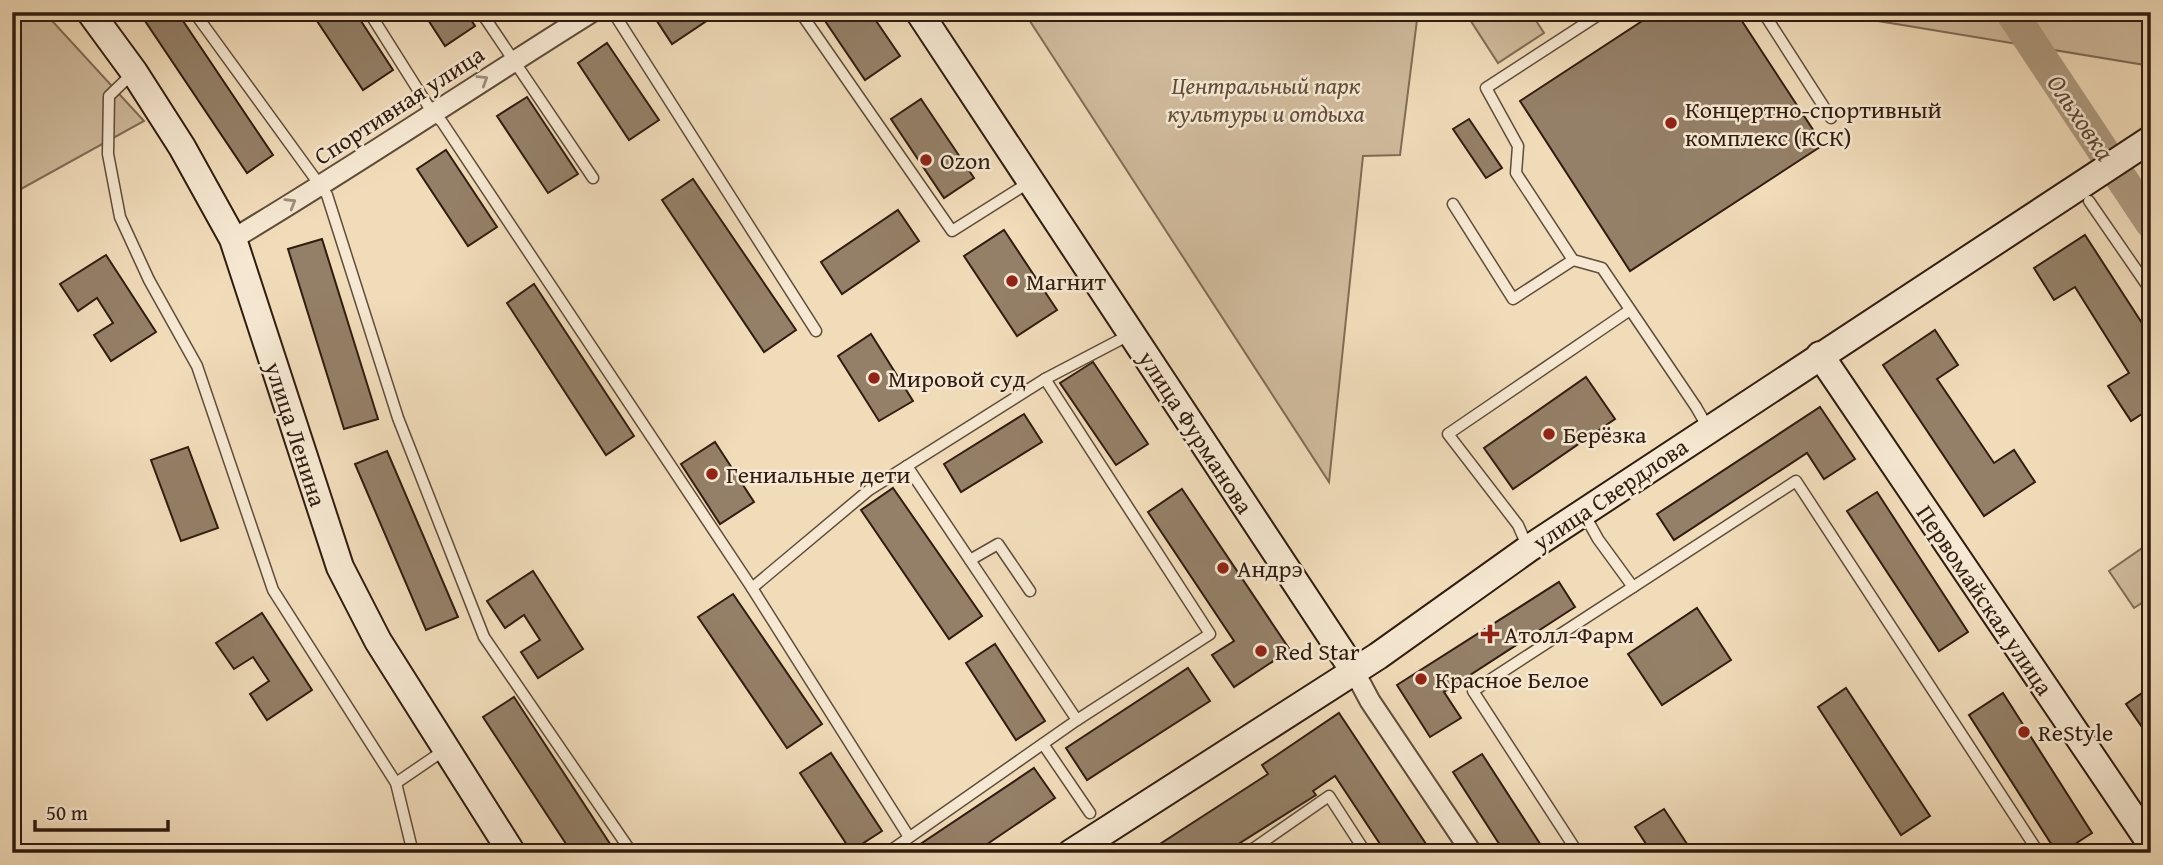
<svg xmlns="http://www.w3.org/2000/svg" width="2163" height="865" viewBox="0 0 2163 865" font-family="'Gentium Book Plus',serif">
	<style>
		.green { fill: #d0bb9d; stroke: #806c56; stroke-width: 2 }
		.lines { fill: none; stroke-linecap: round; stroke-linejoin: round }
		.river { stroke: #af9b80; stroke-width: 32 }
		.building { fill: #948068; stroke: #301c10; stroke-width: 2 }
		.lane-casing { stroke: #604c3a; stroke-width: 13 }
		.street-casing { stroke: #604c3a; stroke-width: 23 }
		.secondary-casing { stroke: #301c10; stroke-width: 30 }
		.lane { stroke: #f6e8d2; stroke-width: 10 }
		.street { stroke: #f6e8d2; stroke-width: 19 }
		.secondary { stroke: #f6e8d2; stroke-width: 26 }
		.oneway { stroke: #9d8c7b }
		.poi-dot { fill: #8f2418; stroke: #f6e8d2; stroke-width: 2.5 }
		.labels { text-anchor: middle; dominant-baseline: central; stroke-width: 5; stroke-linejoin: round; paint-order: stroke }
		.park-label { font-size: 24px; font-style: italic; fill: #604c3a; stroke: #f6e8d2 }
		.street-label { font-size: 24px; fill: #301c10; stroke: #f6e8d2 }
		.poi-label { font-size: 24px; fill: #301c10; stroke: #f6e8d2; text-anchor: start }
		.water-label { font-size: 26px; font-style: italic; fill: #5c4837; stroke: #f6e8d2 }
	</style>
	<rect width="100%" height="100%" fill="#f1dcba"/>
	<filter id="stains"><feTurbulence type="fractalNoise" baseFrequency=".00286" numOctaves="4"/><feColorMatrix values="0 0 0 0 .2 0 0 0 0 .09 0 0 0 0 .02 0 0 0 .5 -.17"/></filter>
	<radialGradient id="worn" r=".72"><stop offset=".6" stop-color="#630" stop-opacity="0"/><stop offset="1" stop-color="#630" stop-opacity=".3"/></radialGradient>
	<g class="green">
		<path d="M12,12H44L144,121L12,194Z"/>
		<path d="M1024,12H1418L1400,155L1363,156L1329,482Z"/>
		<path d="M1465,12H1538L1533,16L1544,33L1498,63Z"/>
		<path d="M1856,12H2151V66L1860,18Z"/>
		<path d="M2151,542V597L2134,608L2109,571Z"/>
	</g>
	<g class="lines">
		<path class="river" d="M2011,12L2151,223"/>
	</g>
	<g class="building">
		<path d="M139,12H177L273,155L247,173Z"/>
		<path d="M311,12H355L393,70L363,90Z"/>
		<path d="M423,12H466L475,26L445,46Z"/>
		<path d="M651,12H720L672,44Z"/>
		<path d="M819,12H870L900,56L865,80Z"/>
		<path d="M1656,12H1736L1823,145L1630,271L1520,101Z"/>
		<path d="M607,43L659,120L629,140L578,63Z"/>
		<path d="M527,97L578,174L548,193L497,116Z"/>
		<path d="M921,99L974,178L944,198L891,119Z"/>
		<path d="M1469,119L1502,168L1486,178L1453,129Z"/>
		<path d="M446,150L497,227L468,246L417,169Z"/>
		<path d="M693,179L796,330L764,352L662,200Z"/>
		<path d="M898,210L919,241L842,294L821,262Z"/>
		<path d="M1004,230L1057,310L1017,336L964,256Z"/>
		<path d="M2085,235L2151,337V408L2131,421L2108,386L2129,373L2075,287L2054,300L2034,268Z"/>
		<path d="M322,239L378,419L344,429L288,249Z"/>
		<path d="M106,255L156,332L111,361L94,335L113,323L97,298L78,311L60,284Z"/>
		<path d="M534,284L634,436L606,455L507,303Z"/>
		<path d="M1935,330L1958,365L1937,379L1994,463L2014,450L2035,482L1984,516L1883,365Z"/>
		<path d="M871,334L913,401L879,421L838,356Z"/>
		<path d="M1093,362L1148,444L1116,465L1060,383Z"/>
		<path d="M1586,377L1615,419L1513,489L1484,448Z"/>
		<path d="M1820,407L1855,459L1824,479L1807,453L1674,540L1657,514Z"/>
		<path d="M1024,414L1042,442L961,492L944,464Z"/>
		<path d="M715,442L754,502L720,524L681,464Z"/>
		<path d="M188,447L218,528L181,541L151,460Z"/>
		<path d="M387,451L458,617L426,630L355,464Z"/>
		<path d="M893,488L982,616L949,639L861,510Z"/>
		<path d="M1182,489L1290,650L1234,687L1212,655L1234,641L1148,512Z"/>
		<path d="M1877,492L1968,632L1939,651L1847,511Z"/>
		<path d="M533,571L583,649L538,678L521,652L540,640L524,615L505,628L487,601Z"/>
		<path d="M1559,582L1575,607L1444,692L1461,718L1430,737L1397,685Z"/>
		<path d="M733,594L822,724L787,748L698,617Z"/>
		<path d="M1697,608L1731,660L1662,705L1628,654Z"/>
		<path d="M262,613L312,690L267,720L250,694L269,681L253,657L234,669L216,643Z"/>
		<path d="M995,644L1045,721L1016,740L966,663Z"/>
		<path d="M1188,668L1210,701L1087,780L1066,748Z"/>
		<path d="M2151,687V740L2126,704Z"/>
		<path d="M1846,688L1930,816L1901,835L1818,707Z"/>
		<path d="M2003,693L2092,833L2061,853H2057L1969,715Z"/>
		<path d="M514,697L616,853H572L483,717Z"/>
		<path d="M1339,713L1432,853H1386L1335,776L1313,791L1316,795L1224,853H1146L1268,774L1262,765Z"/>
		<path d="M831,753L882,831L851,851L800,773Z"/>
		<path d="M1482,754L1546,853H1505L1453,772Z"/>
		<path d="M1034,768L1055,798L974,853H907Z"/>
		<path d="M1664,809L1693,853H1652L1635,827Z"/>
	</g>
	<g class="lines">
		<g class="lane-casing">
			<g id="lane">
				<path d="M194,12L327,195L398,418L484,637L632,853"/>
				<path d="M369,12L432,112L442,122L752,588L869,490L1045,379L1131,334"/>
				<path d="M481,12L593,178"/>
				<path d="M613,12L816,331"/>
				<path d="M800,12L952,231L1028,183"/>
				<path d="M1603,12L1486,88L1518,146L1516,173L1573,260L1602,268L1696,407L1708,428"/>
				<path d="M1763,12L1831,118"/>
				<path d="M134,72L109,96L108,154L120,217L149,280L197,366L273,590L396,783L413,853"/>
				<path d="M2089,201L2151,291"/>
				<path d="M1453,204L1513,299L1573,260"/>
				<path d="M907,466L1077,720L1210,634L1045,379"/>
				<path d="M1528,548L1518,525L1448,434L1630,310"/>
				<path d="M970,560L998,544L1030,591"/>
				<path d="M1633,587L1796,481L2039,853"/>
				<path d="M752,588L909,837"/>
				<path d="M1043,744L1090,813"/>
				<path d="M396,783L446,749"/>
				<path d="M887,853L1077,720"/>
				<path d="M1247,853L1329,796L1366,853"/>
				<path d="M1578,853L1473,691L1633,587L1598,539L1583,512"/>
			</g>
		</g>
		<g class="street-casing">
			<g id="street">
				<path d="M233,239C355,166 472,87 592,12"/>
				<path d="M1354,671L1370,701L1472,853"/>
			</g>
		</g>
		<g class="secondary-casing">
			<g id="secondary">
				<path d="M90,12L134,72L182,147L233,239L340,567L378,641L512,853"/>
				<path d="M919,12L1354,671"/>
				<path d="M1820,355L2151,844"/>
				<path d="M1071,853L1378,656L1528,549L2151,139"/>
			</g>
		</g>
		<use href="#lane" class="lane"/>
		<use href="#street" class="street"/>
		<use href="#secondary" class="secondary"/>
	</g>
	<defs><path id="oneway-chevron" d="M-2-3.5L2.5 0L-2 3.5" fill="none" stroke-width="1.6" stroke-linecap="round" stroke-linejoin="round" transform="scale(1.75)"/></defs>
	<g class="oneway">
		<use href="#oneway-chevron" transform="translate(483 80) rotate(-32)"/>
		<use href="#oneway-chevron" transform="translate(291 203) rotate(-31)"/>
	</g>
	<g class="poi-dot">
		<circle cx="1671" cy="123" r="7"/>
		<circle cx="926" cy="160" r="7"/>
		<circle cx="1012" cy="281" r="7"/>
		<circle cx="874" cy="378" r="7"/>
		<circle cx="1549" cy="434" r="7"/>
		<circle cx="712" cy="474" r="7"/>
		<circle cx="1223" cy="568" r="7"/>
		<path d="M1486.5 623.5h7v7h7v7h-7v7h-7v-7h-7v-7h7z"/>
		<circle cx="1261" cy="651" r="7"/>
		<circle cx="1421" cy="679" r="7"/>
		<circle cx="2024" cy="732" r="7"/>
	</g>
	<g class="labels">
		<g class="park-label">
			<text x="1266" y="85">Центральный парк<tspan x="1266" dy="28">культуры и отдыха</tspan></text>
		</g>
		<g class="street-label">
			<text transform="translate(399 105) rotate(-33)">Спортивная улица</text>
			<text transform="translate(1196 432) rotate(57)">улица Фурманова</text>
			<text transform="translate(296 434) rotate(72)">улица Ленина</text>
			<text transform="translate(1610 494) rotate(-34)">улица Свердлова</text>
			<text transform="translate(1985 600) rotate(56)">Первомайская улица</text>
		</g>
		<g class="poi-label">
			<text x="1685" y="109">Концертно-спортивный<tspan x="1685" dy="28">комплекс (КСК)</tspan></text>
			<text x="940" y="160">Ozon</text>
			<text x="1026" y="281">Магнит</text>
			<text x="888" y="378">Мировой суд</text>
			<text x="1563" y="434">Берёзка</text>
			<text x="726" y="474">Гениальные дети</text>
			<text x="1237" y="568">Андрэ</text>
			<text x="1504" y="634">Атолл-Фарм</text>
			<text x="1275" y="651">Red Star</text>
			<text x="1435" y="679">Красное Белое</text>
			<text x="2038" y="732">ReStyle</text>
		</g>
		<g class="water-label">
			<text transform="translate(2081 117) rotate(56)">Ольховка</text>
		</g>
	</g>
	<rect width="2163" height="865" fill="none" stroke="#f1dcba" stroke-width="42"/>
	<rect x="14" y="14" width="2135" height="837" fill="none" stroke="#301c10" stroke-width="3.5"/>
	<rect x="21" y="21" width="2121" height="823" fill="none" stroke="#301c10" stroke-width="2"/>
	<path d="M35 820v10h133v-10" fill="none" stroke="#301c10" stroke-width="3.5"/>
	<text x="46" y="820" font-size="21" fill="#301c10" stroke="#f6e8d2" stroke-width="5" paint-order="stroke">50 m</text>
	<rect width="100%" height="100%" filter="url(#stains)"/>
	<rect width="100%" height="100%" fill="url(#worn)"/>
</svg>
